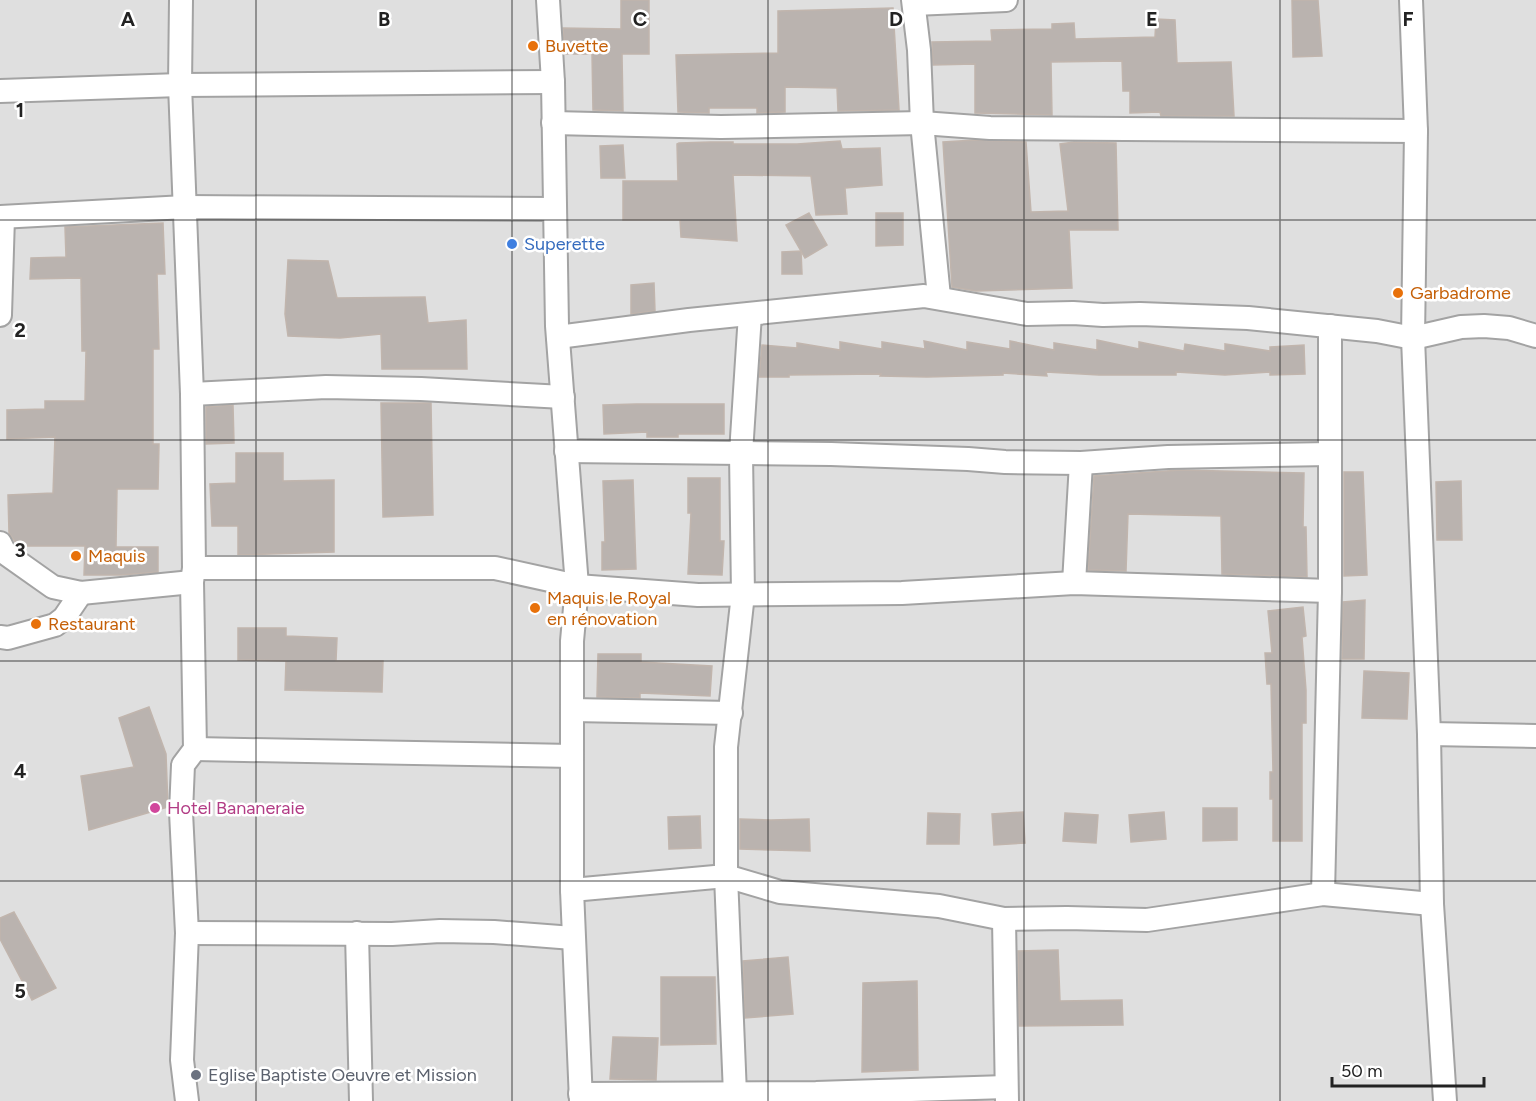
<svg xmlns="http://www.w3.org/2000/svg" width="1536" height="1101" viewBox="0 0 1536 1101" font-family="Figtree,sans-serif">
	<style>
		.residential { fill: #dfdfdf }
		.building { fill: #bab3af; stroke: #c1b5ad; stroke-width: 1.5 }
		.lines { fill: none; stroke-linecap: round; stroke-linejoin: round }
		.minor-casing { stroke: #a3a3a3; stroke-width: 26 }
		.minor { stroke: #fff; stroke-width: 22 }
		.grid { fill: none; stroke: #222; stroke-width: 1.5; stroke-opacity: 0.55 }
		.food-dot { fill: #e8710a; stroke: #fff; stroke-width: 2 }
		.shop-dot { fill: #3f7fe0; stroke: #fff; stroke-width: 2 }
		.hotel-dot { fill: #d1479c; stroke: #fff; stroke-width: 2 }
		.worship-dot { fill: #6b7280; stroke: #fff; stroke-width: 2 }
		.labels { text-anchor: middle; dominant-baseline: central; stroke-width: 5; stroke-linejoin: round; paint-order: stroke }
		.food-label { font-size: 18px; fill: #c56008; stroke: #fff; text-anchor: start }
		.shop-label { font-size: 18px; fill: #366cbe; stroke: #fff; text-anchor: start }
		.hotel-label { font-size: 18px; fill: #b23c85; stroke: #fff; text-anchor: start }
		.worship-label { font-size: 18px; fill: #5b616d; stroke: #fff; text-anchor: start }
		.grid-label { font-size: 20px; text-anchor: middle; font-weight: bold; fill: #222; stroke: #fff; stroke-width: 5; stroke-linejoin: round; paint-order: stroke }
	</style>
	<rect width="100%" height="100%" fill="#f1eee9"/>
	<rect class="residential" x="0" y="0" width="1536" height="1101"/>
	<g class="building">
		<path d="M621,0H649V54H622L623,111L593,110L592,54H565L563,28L621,29Z"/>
		<path d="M1292,0H1318L1322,56L1293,57Z"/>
		<path d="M893,8L899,110L838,111L837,88L785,87V112L757,113V108H709V113L678,112L676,55L778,53V11Z"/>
		<path d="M1156,19L1175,20L1177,63L1231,62L1234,116H1161L1160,112L1130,113V91H1123L1122,61L1051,62L1052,115L975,113V64L933,65L932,42L992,41L991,30L1052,29V24L1074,23L1075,39L1155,37Z"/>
		<path d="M975,140L1026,142L1031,212L1068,211L1060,144L1074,142L1116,143L1118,230H1069L1072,288L976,291L952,287L943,142Z"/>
		<path d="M840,141L842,149L880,148L882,185L845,188L847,214L816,215L811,176L733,175L737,241L681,237L680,220H623V181H678L677,144L679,143L710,142H733V144H797Z"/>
		<path d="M623,145L625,178H601L600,146Z"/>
		<path d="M809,213L827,245L805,258L786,225Z"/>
		<path d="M876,213H903V245L876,246Z"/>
		<path d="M163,223L165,274H157L159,349H153V444H159L158,489H117L116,547H158V572L121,575H84L85,546H18L9,533L8,495L53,493L55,437L7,439V410L45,409V401H85L86,351H82L81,278L30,279L31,258L66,257L65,227Z"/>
		<path d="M801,251L802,274H782V252Z"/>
		<path d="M288,260L328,261L337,298L425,297L428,323L466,320L467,369H382L381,334L340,338L288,336L285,314Z"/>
		<path d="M654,283L655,311L631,314V285Z"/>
		<path d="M1097,340L1139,349V342L1184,351L1185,344L1225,351V344L1270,351V347L1304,345L1305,374L1270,375V372L1225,375L1176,372V375H1099L1046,372L1047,376L1003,373V375L927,377L880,376L881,374L789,375V377H759L762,345L797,348V343L840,350V342L882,349V342L925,349L924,341L967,350V342L1010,349V341L1054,350V343L1097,350Z"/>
		<path d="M381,403H431L433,515L383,517Z"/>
		<path d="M636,404H724V434H678V437H647V432L604,434L603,405Z"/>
		<path d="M233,405L234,443L206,444V407Z"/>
		<path d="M236,453H283V481L334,480V552L238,555V526H212L210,484L236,483Z"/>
		<path d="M1181,470L1304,473L1303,527H1306L1307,577L1222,574L1221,516L1128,514L1126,571L1088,570L1094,476Z"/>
		<path d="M1344,472H1363L1367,575L1344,576Z"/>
		<path d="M688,478H720V541H724L722,575L688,574L691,513H688Z"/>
		<path d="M633,480L636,569L602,570V542H605L603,481Z"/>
		<path d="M1461,481L1462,540H1437L1436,482Z"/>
		<path d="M1365,600L1364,659H1342L1343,602Z"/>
		<path d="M1303,607L1306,636L1302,637L1306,690V723H1302V841H1273V799H1270V772H1273L1271,684H1267L1265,653H1272L1268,611Z"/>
		<path d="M238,628H286V636L337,638L336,661H383L382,692L285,690L286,661L238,660Z"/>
		<path d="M598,654H641V662L712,666L710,696L640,693V698L597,697Z"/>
		<path d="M1364,671L1409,673L1407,719L1362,718Z"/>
		<path d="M149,707L166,754L168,807L89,830L81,776L134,767L119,718Z"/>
		<path d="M1203,808H1237V840L1203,841Z"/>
		<path d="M1023,812L1025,843L994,845L992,814Z"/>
		<path d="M1164,812L1166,839L1131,842L1129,815Z"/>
		<path d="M928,813L960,814L959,844H927Z"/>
		<path d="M1065,813L1098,815L1096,843L1063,841Z"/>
		<path d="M700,816L701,848L669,849L668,817Z"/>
		<path d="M740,819L771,820L809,819L810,851L740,849Z"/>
		<path d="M14,912L56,988L32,1000L0,939V918Z"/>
		<path d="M1058,950L1060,1001L1122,1000L1123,1025L1019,1026L1018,951Z"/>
		<path d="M788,957L793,1014L745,1018L743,961Z"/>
		<path d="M661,977H715L716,1044L661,1045Z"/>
		<path d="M917,981L918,1070L862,1072L863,983Z"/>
		<path d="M613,1037L658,1038L656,1080L610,1079Z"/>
	</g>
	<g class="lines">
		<g class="minor-casing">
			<g id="minor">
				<path d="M181,0L180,85L192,394L194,568L192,582L195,749L183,765L181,812L187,933L182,1060L187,1101"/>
				<path d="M548,0L553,82L557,326L577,586L572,641V890L581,1101"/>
				<path d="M913,0L919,50L922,123L939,297"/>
				<path d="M1411,0L1416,131L1413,338L1429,734L1432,904L1445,1101"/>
				<path d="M914,4L1006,0"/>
				<path d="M0,91L180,85L553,82"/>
				<path d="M553,123L721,127L922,123L990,128L1416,131"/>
				<path d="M0,217L185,207L554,209"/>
				<path d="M0,315L3,217"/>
				<path d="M558,337L689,320L924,296L1027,314L1073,313L1103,315L1140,314L1248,318L1377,331L1413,338L1461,327L1484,326L1509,328L1536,336"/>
				<path d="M192,394L326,387L421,389L563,397"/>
				<path d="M566,451L831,454L968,459L1005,462L1081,463L1168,457L1330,454"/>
				<path d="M0,543L5,553L53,587L81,593L192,582"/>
				<path d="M194,568H495L577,586L698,595L902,593L1074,583L1330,591"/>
				<path d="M1074,583L1081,463"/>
				<path d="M0,637L8,638L55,625L64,618L81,593"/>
				<path d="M572,710L731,713"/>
				<path d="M1429,734L1536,736"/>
				<path d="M195,749L572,756"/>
				<path d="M572,890L726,876L780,892L939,906L1004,919L1067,918L1147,920L1323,894L1432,904"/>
				<path d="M1323,894L1330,591V326"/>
				<path d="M1004,919L1007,1101"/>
				<path d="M187,933L392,934L440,931L494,932L573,938"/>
				<path d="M357,933L361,1101"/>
				<path d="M580,1094L816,1093L1006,1087"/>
				<path d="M735,1094L726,876V747L743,594L741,453L750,314"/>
			</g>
		</g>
		<use href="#minor" class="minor"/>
	</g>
	<path class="grid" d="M256,0V1101M512,0V1101M768,0V1101M1024,0V1101M1280,0V1101M0,220H1536M0,440H1536M0,661H1536M0,881H1536"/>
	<g class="food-dot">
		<circle cx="533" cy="46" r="6"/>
		<circle cx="1398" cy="293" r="6"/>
		<circle cx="76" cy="556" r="6"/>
		<circle cx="535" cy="608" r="6"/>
		<circle cx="36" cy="624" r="6"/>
	</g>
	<circle class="shop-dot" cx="512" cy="244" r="6"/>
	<circle class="hotel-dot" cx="155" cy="808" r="6"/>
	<circle class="worship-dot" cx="196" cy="1075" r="6"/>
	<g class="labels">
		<g class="food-label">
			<text x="545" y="46">Buvette</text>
			<text x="1410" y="293">Garbadrome</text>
			<text x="88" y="556">Maquis</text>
			<text x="547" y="598">Maquis le Royal<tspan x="547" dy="21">en rénovation</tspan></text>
			<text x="48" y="624">Restaurant</text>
		</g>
		<g class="shop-label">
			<text x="524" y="244">Superette</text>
		</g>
		<g class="hotel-label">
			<text x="167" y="808">Hotel Bananeraie</text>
		</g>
		<g class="worship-label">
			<text x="208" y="1075">Eglise Baptiste Oeuvre et Mission</text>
		</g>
	</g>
	<g class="grid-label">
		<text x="128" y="26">A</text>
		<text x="384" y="26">B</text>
		<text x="640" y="26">C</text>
		<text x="896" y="26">D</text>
		<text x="1152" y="26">E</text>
		<text x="1408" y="26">F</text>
		<text x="20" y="117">1</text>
		<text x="20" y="337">2</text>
		<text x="20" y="557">3</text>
		<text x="20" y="778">4</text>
		<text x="20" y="998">5</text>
	</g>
	<path d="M1332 1077v9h152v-9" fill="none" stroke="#222222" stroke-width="3"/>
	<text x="1341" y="1077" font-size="18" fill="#222222" stroke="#ffffff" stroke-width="4.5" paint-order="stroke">50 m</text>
</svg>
